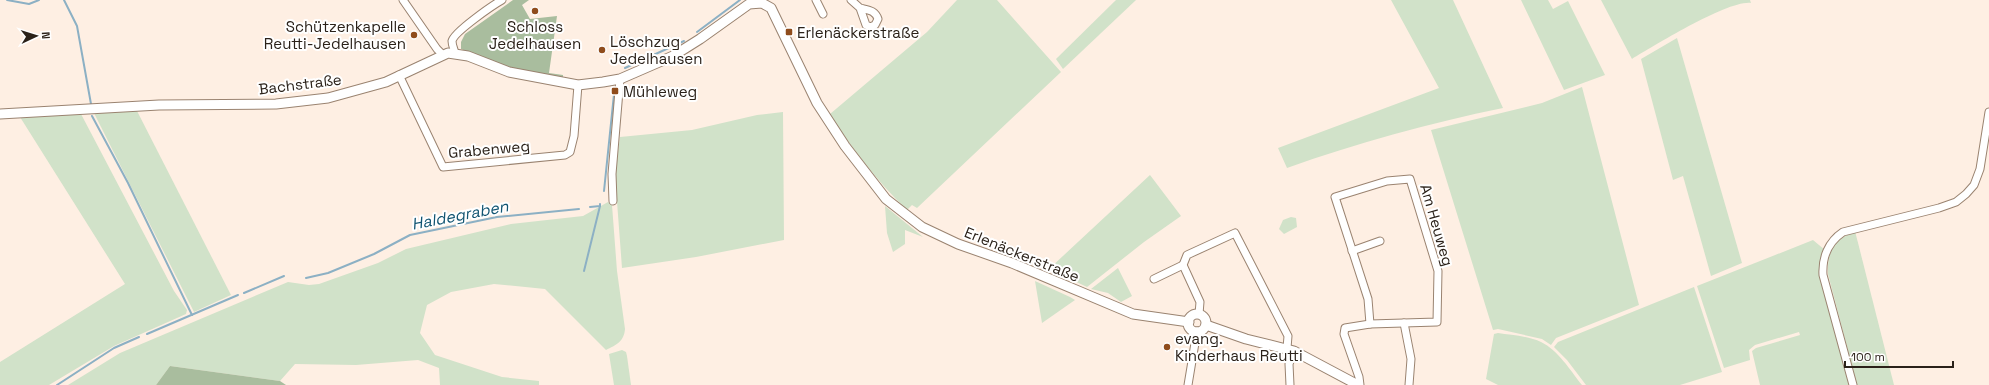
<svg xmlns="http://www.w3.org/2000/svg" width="1989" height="385" viewBox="0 0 1989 385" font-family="'Space Grotesk',sans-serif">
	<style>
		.green { fill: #d1e2c9 }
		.forest { fill: #a9bd9e }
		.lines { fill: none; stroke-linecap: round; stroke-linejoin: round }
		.stream { stroke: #8cb0c4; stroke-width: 2 }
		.minor-casing { stroke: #9a8370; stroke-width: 9 }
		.tertiary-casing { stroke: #9a8370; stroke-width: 11 }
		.minor { stroke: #fff; stroke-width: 7 }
		.tertiary { stroke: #fff; stroke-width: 9 }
		.poi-dot { fill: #8f4c1c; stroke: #fff; stroke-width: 1.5 }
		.labels { text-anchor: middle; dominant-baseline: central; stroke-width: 4; stroke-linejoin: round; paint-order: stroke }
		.poi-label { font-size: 15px; fill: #2a2119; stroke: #fff; text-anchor: start }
		.street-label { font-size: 15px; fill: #2a2119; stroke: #fff }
		.water-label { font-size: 16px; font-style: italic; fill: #115471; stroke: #fff }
	</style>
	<rect width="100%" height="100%" fill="#feefe3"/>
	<g class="green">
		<path d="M957,0H997L1061,72L917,208L912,205L907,210C877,181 852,149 830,114L927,32Z"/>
		<path d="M1116,0H1136L1063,69L1056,59Z"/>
		<path d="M1391,0H1453L1503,108C1430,123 1357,143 1287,168L1278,148L1439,88Z"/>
		<path d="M1521,0H1548L1553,9L1568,1L1605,75L1564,90Z"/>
		<path d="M1601,0H1750L1751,3C1728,0 1654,46 1632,59Z"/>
		<path d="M1677,38L1742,263L1711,276L1683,176L1673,180L1641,59Z"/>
		<path d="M1582,87L1639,305L1556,338L1551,345L1542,339L1498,329L1493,330L1431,130L1542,103Z"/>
		<path d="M136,109L231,295L194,312L94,113Z"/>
		<path d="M783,112L784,240L696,257L622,268L615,175L620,137L692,130L757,115Z"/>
		<path d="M81,114L174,291L187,310L186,314L114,346L49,385H0V362L125,284L20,117Z"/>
		<path d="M1150,175L1181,216L1144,242L1087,287L1049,269Z"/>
		<path d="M608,202L612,205L617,271L625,329C624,342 616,345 606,350L545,289L494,284L451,292L427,305L420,333L435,355L502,377L539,381V385H440L439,368L418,360L356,365L295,364L280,381L170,366L156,385H68L120,353L288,282L309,285L319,284L378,263L406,249L511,224L583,216Z"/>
		<path d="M885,206L923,237L905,230V244L893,252L887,233Z"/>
		<path d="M1291,217L1296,218L1297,227L1284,234L1279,229L1283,220Z"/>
		<path d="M1855,231L1894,385H1857L1828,274C1827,251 1834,240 1855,231Z"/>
		<path d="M1813,240L1825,250L1821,263L1849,385H1760L1752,351L1756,348L1800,335L1799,332L1755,345L1749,350L1750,360L1724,368L1697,286Z"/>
		<path d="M1118,268L1132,296L1121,302L1108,293L1091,289Z"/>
		<path d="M1035,281L1070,297L1075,300L1042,323Z"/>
		<path d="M1694,287L1722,372L1680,385H1586L1567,360L1554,347L1558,342Z"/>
		<path d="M1498,333C1511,335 1529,336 1541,342C1558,350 1570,370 1582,385H1498L1486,379L1494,334Z"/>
		<path d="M622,350L626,352L627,356L631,385H614L609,354Z"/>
	</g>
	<g class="forest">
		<path d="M513,0H529L522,5L530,19L557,16L549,73L563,75V79L511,69L461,49V42L465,34Z"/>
		<path d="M170,366L280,381L286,385H156Z"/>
	</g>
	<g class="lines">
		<g class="stream">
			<path d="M7,0L29,4L39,0"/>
			<path d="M64,0L77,26L91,104"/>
			<path d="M697,32L740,0"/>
			<path d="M625,68L684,41"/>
			<path d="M92,116L128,183L192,315"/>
			<path d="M604,191L614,94"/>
			<path d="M590,207L600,206V204"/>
			<path d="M584,271L600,206"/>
			<path d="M306,278L328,273L374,254L410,235L497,217L579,209"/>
			<path d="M244,293L284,276"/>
			<path d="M147,334L238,295"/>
			<path d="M57,385L114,348L139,337"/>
		</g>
		<g class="minor-casing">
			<g id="minor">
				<path d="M403,0L437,49L443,55"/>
				<path d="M816,0L823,14"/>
				<path d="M851,0L860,8L866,25L870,27L875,25L878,19C875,10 868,10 860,8"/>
				<path d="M455,53C454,49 452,45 452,41C454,32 493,5 502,0"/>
				<path d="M399,75L443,167L565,155L570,152L574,136L578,85"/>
				<path d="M1410,179L1438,271L1437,322L1370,324L1368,299L1335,197L1387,181Z"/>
				<path d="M613,201L612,174L620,79"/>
				<path d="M1352,251L1380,241"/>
				<path d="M1154,279L1183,265"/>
				<path d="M1199,314L1200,302L1183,265L1187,255L1235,233L1288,336L1287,348"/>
				<path d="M1404,323L1411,359L1409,385"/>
				<path d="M1188,385L1197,331"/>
				<path d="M1290,385L1289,364L1294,351"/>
				<path d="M1360,385L1359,377L1344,334L1345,328L1370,324"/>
				<path d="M1853,385L1823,275C1822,258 1828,242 1843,232L1939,208L1956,202L1966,194L1974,185L1980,169L1989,112"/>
			</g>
		</g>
		<g class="tertiary-casing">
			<g id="tertiary">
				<path d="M0,114L159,105L276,104L328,98L386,82L448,53L468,56L509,72L578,85L603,82L620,79L673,56L700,39L749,4L762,3L771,8L817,103L845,146L886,199L922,227L958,244L1012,263L1133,314L1189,322"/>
				<circle cx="1197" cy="323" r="9"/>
				<path d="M1206,325L1246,339L1294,351L1358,385"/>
			</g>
		</g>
		<use href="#minor" class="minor"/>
		<use href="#tertiary" class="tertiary"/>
	</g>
	<g class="poi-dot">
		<circle cx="535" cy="11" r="4"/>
		<rect x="785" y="28" width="8" height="8" rx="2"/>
		<circle cx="414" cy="35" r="4"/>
		<circle cx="602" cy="50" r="4"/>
		<rect x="611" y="87" width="8" height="8" rx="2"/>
		<circle cx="1167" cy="347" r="4"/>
	</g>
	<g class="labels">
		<g class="poi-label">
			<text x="406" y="26" text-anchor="end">Schützenkapelle<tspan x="406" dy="17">Reutti-Jedelhausen</tspan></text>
			<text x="535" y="26" text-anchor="middle">Schloss<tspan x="535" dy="17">Jedelhausen</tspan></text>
			<text x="797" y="32">Erlenäckerstraße</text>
			<text x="610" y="41">Löschzug<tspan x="610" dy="17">Jedelhausen</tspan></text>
			<text x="623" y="91">Mühleweg</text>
			<text x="1175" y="338">evang.<tspan x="1175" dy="17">Kinderhaus Reutti</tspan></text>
		</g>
		<g class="street-label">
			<text transform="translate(300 84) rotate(-7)">Bachstraße</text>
			<text transform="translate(489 149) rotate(-5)">Grabenweg</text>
			<text transform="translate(1437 225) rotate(74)">Am Heuweg</text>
			<text transform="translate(1022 254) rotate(22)">Erlenäckerstraße</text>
		</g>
		<g class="water-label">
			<text transform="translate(460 215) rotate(-11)">Haldegraben</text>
		</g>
	</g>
	<g transform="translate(36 36) rotate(86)" stroke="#ffffff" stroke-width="3" paint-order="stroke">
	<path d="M0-3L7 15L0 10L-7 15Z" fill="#2a2119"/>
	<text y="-6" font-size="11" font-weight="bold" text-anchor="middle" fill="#2a2119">N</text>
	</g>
	<path d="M1845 361v6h108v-6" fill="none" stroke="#2a2119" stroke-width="2"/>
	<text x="1851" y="361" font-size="12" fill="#2a2119" stroke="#ffffff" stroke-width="3" paint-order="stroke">100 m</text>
</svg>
